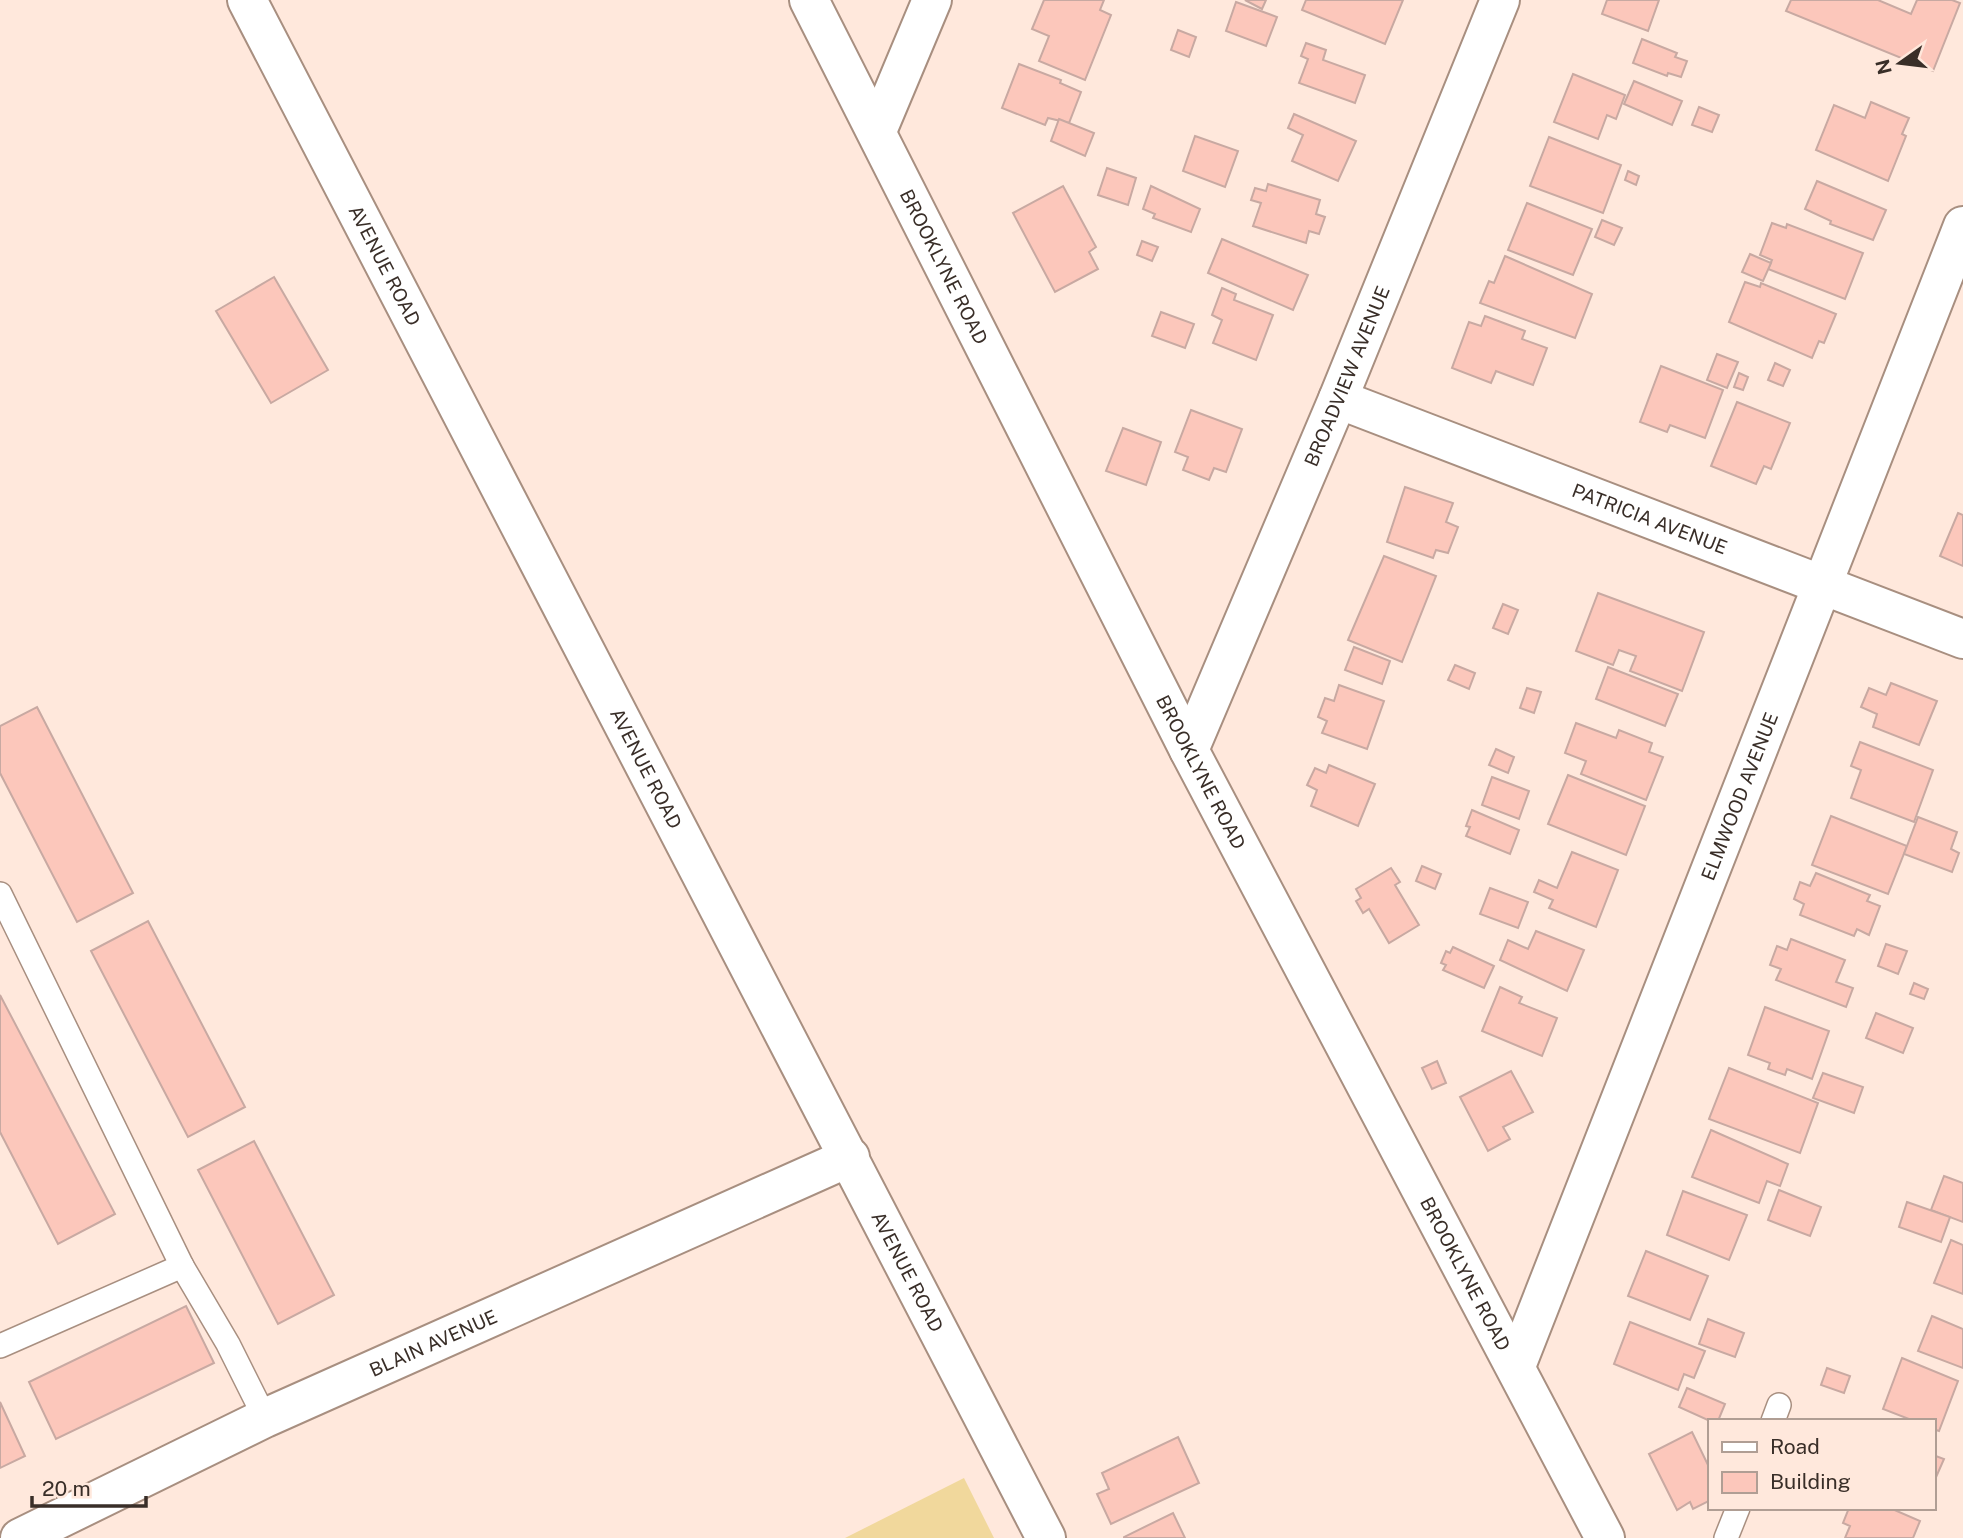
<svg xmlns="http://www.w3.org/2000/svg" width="1963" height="1538" viewBox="0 0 1963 1538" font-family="'Public Sans',sans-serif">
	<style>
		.green { fill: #f1d89c }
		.building { fill: #fcc7bb; stroke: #c8a9a2; stroke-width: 2 }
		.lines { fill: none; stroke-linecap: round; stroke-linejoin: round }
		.service-casing { stroke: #a88f80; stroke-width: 26 }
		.minor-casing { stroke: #a88f80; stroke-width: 42 }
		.tertiary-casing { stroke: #a88f80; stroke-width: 42 }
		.service { stroke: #fff; stroke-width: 23 }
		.minor { stroke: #fff; stroke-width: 38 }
		.tertiary { stroke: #fff; stroke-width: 38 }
		.labels { text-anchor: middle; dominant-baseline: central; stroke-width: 7; stroke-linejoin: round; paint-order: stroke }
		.street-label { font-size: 19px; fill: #392e28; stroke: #ffe8dc }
	</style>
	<rect width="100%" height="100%" fill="#ffe8dc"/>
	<path class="green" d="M964,1478L994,1538H845Z"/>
	<g class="building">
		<path d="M1044,0H1104L1100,10L1111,15L1085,80L1039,61L1049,36L1032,29Z"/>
		<path d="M1245,0H1266L1262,9Z"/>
		<path d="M1306,0H1403L1385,44L1302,10Z"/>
		<path d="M1607,0H1659L1648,31L1602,14Z"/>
		<path d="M1791,0H1878L1911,14L1917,0H1952L1960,3L1933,71L1786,11Z"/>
		<path d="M1236,2L1277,17L1266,46L1226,31Z"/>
		<path d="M1178,30L1196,37L1189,57L1171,50Z"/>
		<path d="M1642,39L1677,53L1675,57L1687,61L1681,77L1668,73L1667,76L1633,63Z"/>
		<path d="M1306,43L1326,50L1323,60L1365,75L1355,103L1299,83L1308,59L1301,56Z"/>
		<path d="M1019,64L1061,80L1060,83L1081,92L1069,123L1048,118L1045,125L1002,108Z"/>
		<path d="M1573,74L1625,95L1616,119L1607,115L1598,139L1554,122Z"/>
		<path d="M1634,81L1682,101L1672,125L1624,104Z"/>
		<path d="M1871,102L1909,118L1902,134L1906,136L1888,181L1816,150L1834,105L1865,118Z"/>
		<path d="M1699,107L1719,115L1712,132L1692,125Z"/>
		<path d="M1294,114L1356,141L1338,181L1292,161L1303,135L1288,128Z"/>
		<path d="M1059,119L1094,133L1085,156L1051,141Z"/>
		<path d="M1195,136L1238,151L1225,187L1183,171Z"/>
		<path d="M1549,137L1621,165L1603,213L1530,186Z"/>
		<path d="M1107,168L1136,178L1128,205L1098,195Z"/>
		<path d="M1628,171L1639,176L1636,185L1625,180Z"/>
		<path d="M1817,181L1886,210L1873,240L1830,224L1831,221L1805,209Z"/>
		<path d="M1268,184L1320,200L1316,214L1325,217L1319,234L1309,231L1306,243L1253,226L1261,203L1251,200L1255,188L1266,191Z"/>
		<path d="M1063,186L1096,247L1089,252L1098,269L1055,292L1013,213Z"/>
		<path d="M1151,186L1200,209L1191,232L1153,218L1155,214L1143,209Z"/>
		<path d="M1527,203L1592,229L1573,275L1508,250Z"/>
		<path d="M1602,220L1622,228L1614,245L1595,237Z"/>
		<path d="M1772,223L1786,228L1787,224L1863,253L1845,299L1768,269L1772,260L1760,255Z"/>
		<path d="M1222,239L1308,275L1293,310L1208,273Z"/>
		<path d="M1142,241L1158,247L1152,261L1137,255Z"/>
		<path d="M1750,254L1771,263L1763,281L1742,272Z"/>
		<path d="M1505,256L1592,294L1575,338L1480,303L1489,281L1494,283Z"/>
		<path d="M274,277L328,370L271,403L216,311Z"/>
		<path d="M1745,282L1760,287L1761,283L1836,314L1824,343L1819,341L1812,358L1729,322Z"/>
		<path d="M1222,288L1236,294L1234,300L1273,315L1256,360L1213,343L1222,320L1212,315Z"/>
		<path d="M1161,312L1194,324L1185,348L1152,336Z"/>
		<path d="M1485,316L1525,331L1522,339L1547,348L1533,385L1496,371L1491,383L1452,368L1469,322L1481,326Z"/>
		<path d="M1717,354L1738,362L1727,388L1707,380Z"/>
		<path d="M1775,363L1790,370L1783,386L1768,380Z"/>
		<path d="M1661,366L1723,390L1705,438L1670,425L1667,432L1640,422Z"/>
		<path d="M1739,373L1748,377L1743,390L1734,387Z"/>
		<path d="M1737,402L1790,423L1771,469L1764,466L1756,484L1711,466Z"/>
		<path d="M1191,410L1242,429L1226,472L1214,468L1209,480L1183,470L1188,457L1175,452Z"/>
		<path d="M1123,428L1161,442L1146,485L1106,471Z"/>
		<path d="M1405,487L1453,503L1446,522L1458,527L1448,553L1436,550L1433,558L1387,542Z"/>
		<path d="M1958,513L1963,515V566L1940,556Z"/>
		<path d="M1384,556L1436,576L1402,662L1348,640Z"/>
		<path d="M1598,593L1704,632L1682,691L1630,671L1636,656L1619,650L1613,665L1576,651Z"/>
		<path d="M1503,604L1518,610L1508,634L1493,628Z"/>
		<path d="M1354,647L1390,661L1382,684L1345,670Z"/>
		<path d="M1455,665L1475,673L1469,689L1448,680Z"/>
		<path d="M1608,667L1678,694L1665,726L1596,699Z"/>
		<path d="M1891,683L1937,701L1919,745L1873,727L1877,714L1861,707L1869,688L1886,695Z"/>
		<path d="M1339,685L1384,701L1367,749L1322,733L1327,721L1318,717L1325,698L1334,701Z"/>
		<path d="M1527,688L1541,692L1534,713L1520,708Z"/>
		<path d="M37,707L133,893L77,922L0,773V726Z"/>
		<path d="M1576,723L1616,738L1619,730L1652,743L1649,752L1663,757L1646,800L1581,774L1586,761L1565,753Z"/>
		<path d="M1860,742L1933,770L1914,822L1851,798L1861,770L1851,766Z"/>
		<path d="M1496,749L1514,757L1508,773L1489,765Z"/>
		<path d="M1329,765L1375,784L1358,826L1311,806L1317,790L1307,785L1315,768L1326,773Z"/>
		<path d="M1568,775L1645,806L1626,855L1548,824Z"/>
		<path d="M1492,777L1529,791L1519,819L1482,805Z"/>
		<path d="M1472,810L1519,830L1510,854L1466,836L1470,827L1466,826Z"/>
		<path d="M1831,816L1907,846L1888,894L1812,865Z"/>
		<path d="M1918,817L1957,832L1951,849L1959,853L1952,872L1904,854Z"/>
		<path d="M1572,852L1618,870L1596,927L1549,908L1553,900L1534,892L1539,880L1557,888Z"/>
		<path d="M1422,866L1441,874L1435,889L1416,881Z"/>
		<path d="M1391,868L1400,882L1395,885L1419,925L1389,943L1369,909L1363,913L1356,901L1361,898L1356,889Z"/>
		<path d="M1816,873L1870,895L1867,901L1880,906L1869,935L1857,929L1854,936L1800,915L1804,904L1794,899L1800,882L1810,886Z"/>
		<path d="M1490,888L1528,902L1518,928L1480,914Z"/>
		<path d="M148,921L245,1107L188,1137L91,951Z"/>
		<path d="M1536,931L1584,950L1567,991L1500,960L1508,940L1528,949Z"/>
		<path d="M1791,939L1845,960L1836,982L1853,988L1846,1007L1776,980L1781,969L1770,965L1777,946L1787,950Z"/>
		<path d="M1886,944L1907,951L1898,974L1878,966Z"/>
		<path d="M1453,947L1494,966L1484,988L1443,970L1446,965L1441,963L1446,951L1450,953Z"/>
		<path d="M1914,983L1928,989L1924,999L1910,994Z"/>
		<path d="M1500,987L1522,997L1519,1003L1557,1018L1542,1056L1482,1031Z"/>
		<path d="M0,995L115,1214L58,1244L0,1132Z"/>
		<path d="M1765,1007L1829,1031L1812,1079L1787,1069L1785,1075L1768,1069L1770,1063L1748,1055Z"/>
		<path d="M1876,1013L1913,1028L1903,1053L1866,1038Z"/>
		<path d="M1437,1061L1446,1083L1432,1089L1422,1068Z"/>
		<path d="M1729,1068L1818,1103L1800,1153L1709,1119Z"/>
		<path d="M1511,1071L1533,1112L1503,1127L1510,1139L1488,1151L1460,1097Z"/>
		<path d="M1823,1073L1863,1087L1854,1113L1813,1098Z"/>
		<path d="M1711,1130L1788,1164L1780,1186L1767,1181L1759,1203L1692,1177Z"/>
		<path d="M254,1141L334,1295L278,1324L198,1170Z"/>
		<path d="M1944,1176L1963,1183V1222L1931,1210Z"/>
		<path d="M1779,1190L1821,1207L1810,1236L1768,1220Z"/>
		<path d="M1683,1191L1747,1215L1729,1260L1667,1235Z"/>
		<path d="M1907,1202L1950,1217L1941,1242L1899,1227Z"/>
		<path d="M1951,1240L1963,1245V1294L1934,1283Z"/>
		<path d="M1646,1251L1708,1276L1690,1320L1628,1296Z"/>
		<path d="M186,1306L214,1363L56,1439L29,1382Z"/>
		<path d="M1932,1316L1963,1329V1368L1918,1351Z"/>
		<path d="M1708,1319L1744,1333L1735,1357L1699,1344Z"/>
		<path d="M1630,1322L1705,1351L1694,1378L1684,1374L1678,1390L1614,1364Z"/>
		<path d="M1902,1358L1958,1381L1939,1431L1933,1429V1421H1914L1883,1409Z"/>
		<path d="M1827,1368L1850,1376L1844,1393L1821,1385Z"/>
		<path d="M1687,1388L1725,1404L1718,1421H1710L1679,1407Z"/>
		<path d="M0,1402L25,1456L0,1468Z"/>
		<path d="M1692,1432L1709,1467V1501L1693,1509L1690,1502L1677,1510L1649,1454Z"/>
		<path d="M1178,1437L1199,1483L1111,1524L1097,1494L1109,1489L1102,1473Z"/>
		<path d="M1933,1455L1944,1459L1933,1484Z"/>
		<path d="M1849,1508H1890L1920,1521L1913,1538H1845L1850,1526L1843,1523Z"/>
		<path d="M1173,1513L1185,1538H1124V1537Z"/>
	</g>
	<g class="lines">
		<g class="service-casing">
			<g id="service">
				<path d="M0,894L182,1266L228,1344L265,1418"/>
				<path d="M0,1346L182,1266"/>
				<path d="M1773,1421L1779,1405"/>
				<path d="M1726,1538L1738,1508"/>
			</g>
		</g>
		<g class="minor-casing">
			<g id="minor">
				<path id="s1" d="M809,0L1189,750L1605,1538"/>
				<path d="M877,131L932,0"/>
				<path id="s2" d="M1338,399L1963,639"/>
				<path id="s3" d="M1189,750L1338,399L1500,0"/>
				<path id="s4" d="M1516,1366L1963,226"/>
				<path id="s5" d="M20,1538L265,1418L850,1157"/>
			</g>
		</g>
		<g class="tertiary-casing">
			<g id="tertiary">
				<path id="s6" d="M247,0L1046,1538"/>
			</g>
		</g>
		<use href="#service" class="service"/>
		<use href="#minor" class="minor"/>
		<use href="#tertiary" class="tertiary"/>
	</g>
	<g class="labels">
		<g class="street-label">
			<text stroke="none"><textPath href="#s6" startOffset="299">AVENUE ROAD</textPath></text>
			<text stroke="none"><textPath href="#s1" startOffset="299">BROOKLYNE ROAD</textPath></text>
			<text stroke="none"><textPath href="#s3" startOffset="406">BROADVIEW AVENUE</textPath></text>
			<text stroke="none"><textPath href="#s2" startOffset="334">PATRICIA AVENUE</textPath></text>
			<text stroke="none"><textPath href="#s6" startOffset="866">AVENUE ROAD</textPath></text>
			<text stroke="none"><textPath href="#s1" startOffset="866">BROOKLYNE ROAD</textPath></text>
			<text stroke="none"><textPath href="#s4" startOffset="612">ELMWOOD AVENUE</textPath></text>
			<text stroke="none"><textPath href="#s6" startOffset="1433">AVENUE ROAD</textPath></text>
			<text stroke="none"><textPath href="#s1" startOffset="1433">BROOKLYNE ROAD</textPath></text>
			<text stroke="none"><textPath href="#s5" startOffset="457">BLAIN AVENUE</textPath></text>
		</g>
	</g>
	<rect x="1708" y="1419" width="228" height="91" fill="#ffe8dc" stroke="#b09e94" stroke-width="2"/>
	<rect x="1722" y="1442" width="35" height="10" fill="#ffffff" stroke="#b09e94" stroke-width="2"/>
	<text x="1770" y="1454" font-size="21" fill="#392e28">Road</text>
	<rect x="1722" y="1472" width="35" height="21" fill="#fcc7bb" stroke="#b09e94" stroke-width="2"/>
	<text x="1770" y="1489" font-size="21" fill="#392e28">Building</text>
	<g transform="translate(1900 63) rotate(256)" stroke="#ffe8dc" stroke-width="5" paint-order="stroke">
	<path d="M0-5L12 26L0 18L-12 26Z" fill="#392e28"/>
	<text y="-10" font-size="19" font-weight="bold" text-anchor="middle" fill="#392e28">N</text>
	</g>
	<path d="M32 1496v10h114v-10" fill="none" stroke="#392e28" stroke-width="3.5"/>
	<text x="42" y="1496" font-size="21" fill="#392e28" stroke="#ffe8dc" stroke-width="5" paint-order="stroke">20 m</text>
</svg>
